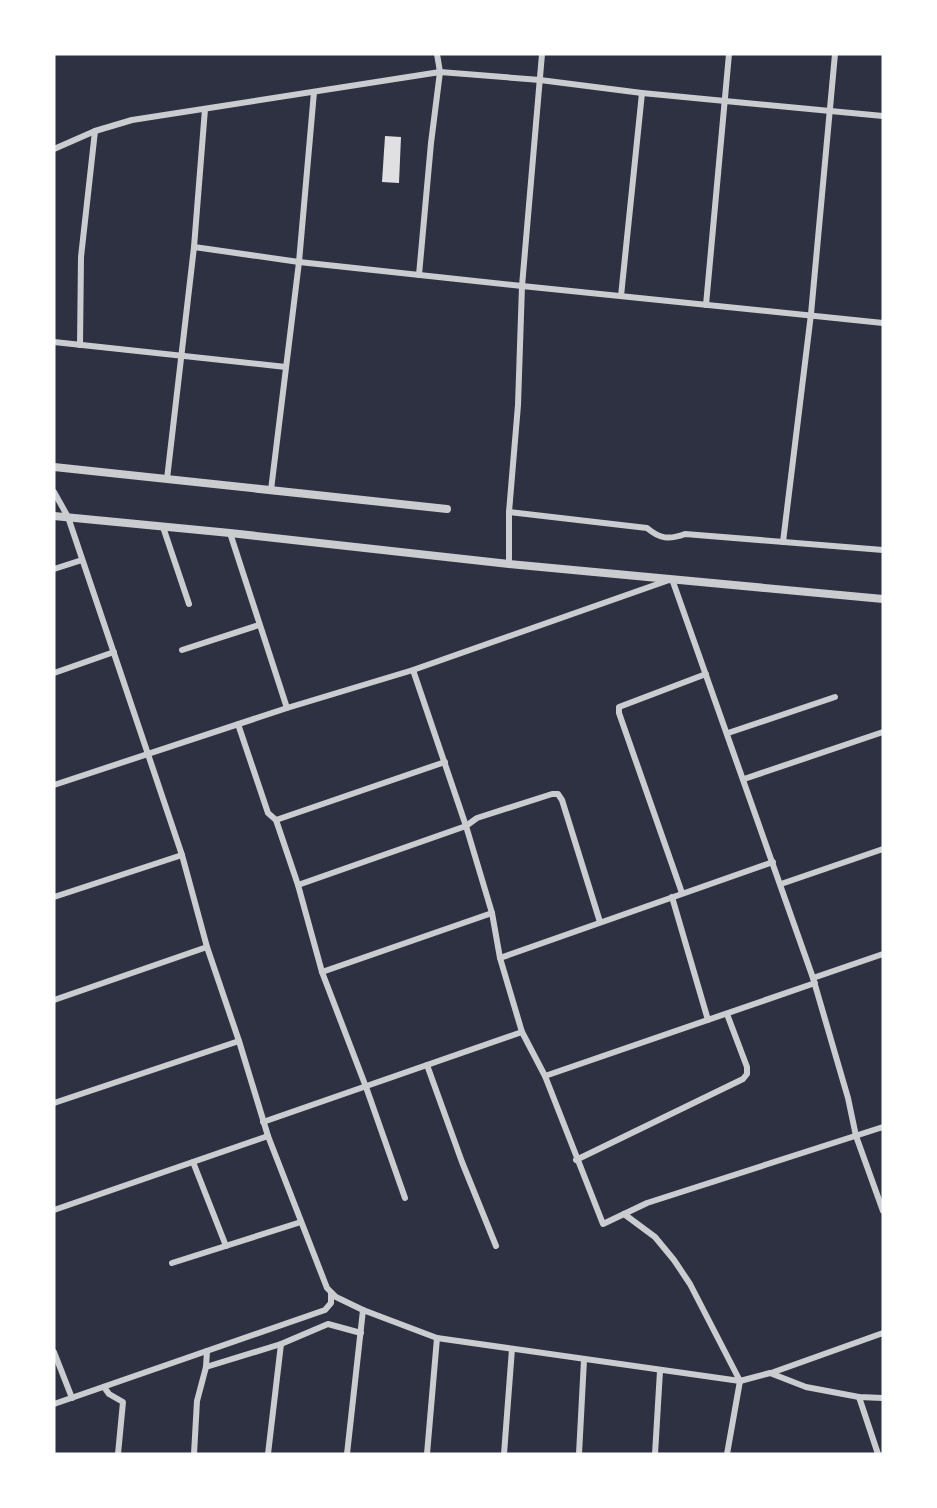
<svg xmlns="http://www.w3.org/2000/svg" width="937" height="1508" viewBox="0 0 937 1508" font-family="Raleway,sans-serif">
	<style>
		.building { fill: #e0e0e3 }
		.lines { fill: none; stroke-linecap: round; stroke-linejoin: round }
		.minor { stroke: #caccd0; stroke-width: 6 }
		.tertiary { stroke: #caccd0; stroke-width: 8 }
	</style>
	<rect width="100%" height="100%" fill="#2d3142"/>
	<path class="building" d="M385,136L401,137L399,183L382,182Z"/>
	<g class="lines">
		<g class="minor">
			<path d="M54,149L95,131L132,120L440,72L540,80L642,93L883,116"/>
			<path d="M194,247L299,262L522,286L883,323"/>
			<path d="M419,275L431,143L440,72L437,54"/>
			<path d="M621,296L642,93"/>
			<path d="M706,305L729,54"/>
			<path d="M54,342L286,367"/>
			<path d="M80,345L81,257L95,131"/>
			<path d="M167,479L194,247L205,109"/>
			<path d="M271,490L299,262L314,92"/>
			<path d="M54,492L68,517L182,855L207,947L239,1041L268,1136L327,1288L336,1297L363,1310L437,1338L740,1381L770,1373L806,1387L859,1397L883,1398"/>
			<path d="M509,512L647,528C660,539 669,540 685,534L883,550"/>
			<path d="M163,527L189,604"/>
			<path d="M230,533L287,708"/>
			<path d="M783,542L811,314L835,54"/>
			<path d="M509,564V512L518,405L522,286L542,54"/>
			<path d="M54,569L82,560"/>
			<path d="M182,650L259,625"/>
			<path d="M413,670L466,826L492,913L500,958L522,1032L545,1076L603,1224L647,1203L883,1127"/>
			<path d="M54,673L114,652"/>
			<path d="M238,724L268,813L276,820L298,885L322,972L366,1087L405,1198"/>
			<path d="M728,733L835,697"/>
			<path d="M744,779L883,732"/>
			<path d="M54,785L287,708L413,670L672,579L813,978L848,1098L856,1136L883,1211"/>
			<path d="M276,820L445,762"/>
			<path d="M781,884L883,849"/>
			<path d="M298,885L466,826L477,818L552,794H558L562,800L600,922"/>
			<path d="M682,893L619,713V707L706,674"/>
			<path d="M54,897L182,855"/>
			<path d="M672,897L708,1020"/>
			<path d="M500,958L773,862"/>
			<path d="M322,972L492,913"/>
			<path d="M813,978L883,954"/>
			<path d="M54,1000L207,947"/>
			<path d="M427,1065L462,1162L496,1246"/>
			<path d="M545,1076L815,983"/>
			<path d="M54,1103L239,1041"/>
			<path d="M263,1122L522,1032"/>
			<path d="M576,1160L743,1079L747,1074V1067L727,1014"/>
			<path d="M193,1162L226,1246"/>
			<path d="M54,1210L268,1136"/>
			<path d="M624,1214L655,1237L674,1260L690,1284L740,1381L727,1454"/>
			<path d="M172,1263L301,1222"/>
			<path d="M54,1352L72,1398"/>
			<path d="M206,1367L281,1344L328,1324L361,1333"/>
			<path d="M771,1373L883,1333"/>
			<path d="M104,1387L109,1394L123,1402L118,1454"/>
			<path d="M859,1397L878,1454"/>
			<path d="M54,1404L325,1310L331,1303V1293"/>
			<path d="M194,1454L197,1401L206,1367L207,1351"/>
			<path d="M268,1454L281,1344"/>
			<path d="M347,1454L363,1310"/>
			<path d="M427,1454L437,1338"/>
			<path d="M504,1454L512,1349"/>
			<path d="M579,1454L584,1360"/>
			<path d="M655,1454L660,1371"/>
		</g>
		<g class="tertiary">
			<path d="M54,467L447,509"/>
			<path d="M54,516L230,533L509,564L883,599"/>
		</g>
	</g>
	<rect width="937" height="1508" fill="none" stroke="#ffffff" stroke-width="111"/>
</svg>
